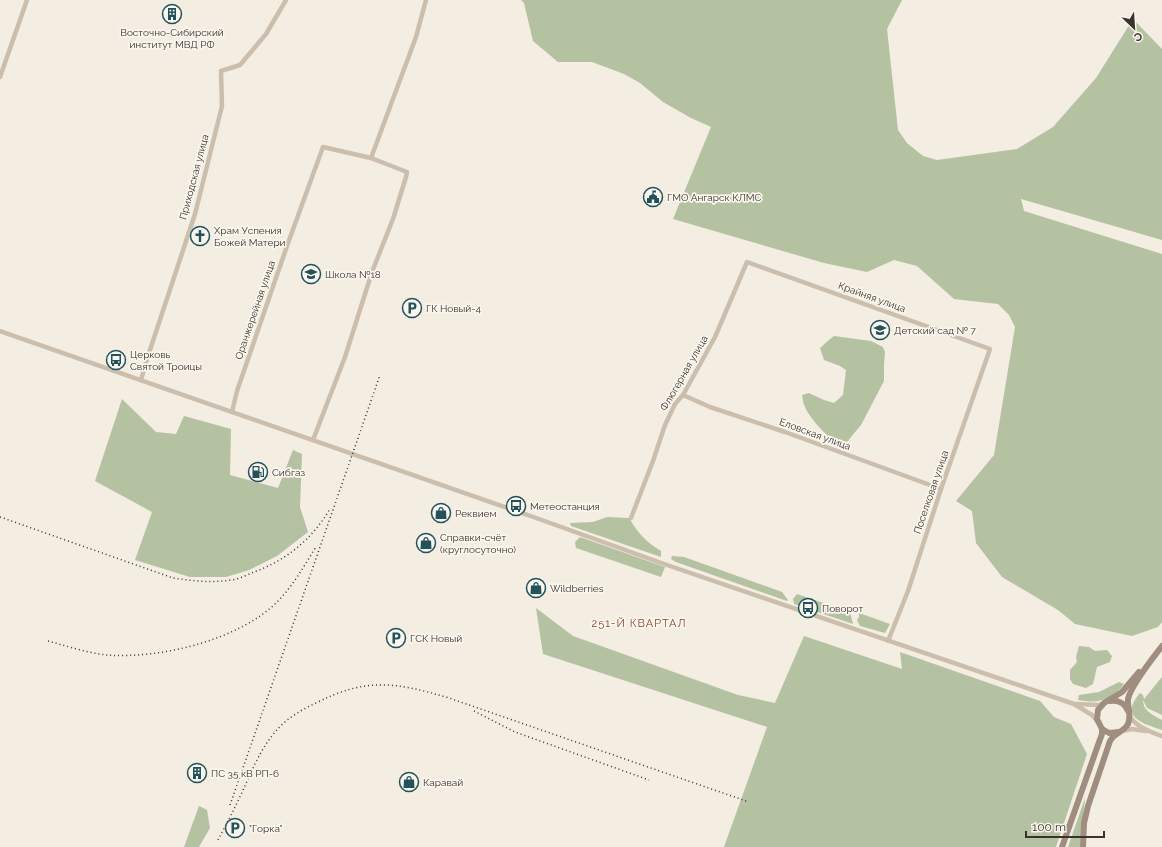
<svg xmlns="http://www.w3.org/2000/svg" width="1162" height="847" viewBox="0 0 1162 847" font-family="Raleway,sans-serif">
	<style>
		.green { fill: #b4c2a2 }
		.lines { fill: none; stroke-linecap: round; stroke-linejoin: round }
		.minor { stroke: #ccbead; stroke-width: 4.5 }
		.secondary { stroke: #9f8e7f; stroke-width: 6 }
		.rail { stroke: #3a322c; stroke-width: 1.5; stroke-dasharray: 1 3; stroke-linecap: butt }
		.labels { text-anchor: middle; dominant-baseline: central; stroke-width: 3.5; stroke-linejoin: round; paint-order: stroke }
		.poi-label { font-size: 10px; fill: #3a322c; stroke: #faf6ee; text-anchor: start }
		.street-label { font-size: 10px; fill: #3a322c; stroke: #faf6ee }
		.neighbourhood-label { font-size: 11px; letter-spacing: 1px; fill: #874727; stroke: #faf6ee }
	</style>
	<rect width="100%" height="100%" fill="#f3ede2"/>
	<g class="green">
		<path d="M521,0H902L887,29L898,130L907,143L923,156L937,160L1017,149L1053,127L1096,78L1133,19L1162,49V240L1021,199L1024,211L1162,254V622L1158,627L1132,636L1075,624L1058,610L1002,577L976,543L972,511L956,501L994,455L1015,327L1009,315L998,304L954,299L917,266L894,260L867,272L824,263L673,219L711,127L691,118L663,102L640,83L624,74L592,62H558L533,41L524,3Z"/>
		<path d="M834,336L871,341L883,347L885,352L884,365V381L861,425L846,443L837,444C826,435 810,419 805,407C803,404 803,399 802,395L809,393L824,400L834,403L843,395L846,370L840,366L824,360L820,348L829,340Z"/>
		<path d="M122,399L156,432L176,434L184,416L231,429L230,475L278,488L293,450L302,454L300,507L308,532L277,556L249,570L226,577H190L135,560L152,512L95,481Z"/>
		<path d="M607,517L629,518C637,532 647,543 661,551V557L571,526L570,523L593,522Z"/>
		<path d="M580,537L665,567L661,577L576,548L575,542Z"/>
		<path d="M672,556L684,557L782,592L788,600L787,601L676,562L671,559Z"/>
		<path d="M797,594L850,612L853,624L794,604L793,599Z"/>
		<path d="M536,608L573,636L738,695L775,703L804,636L902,669L900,652L1040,701L1054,717L1071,724L1087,754L1056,847H724L767,727L543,654Z"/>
		<path d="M859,613L890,624L885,633L860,626L857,620L859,617Z"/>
		<path d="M1079,646L1089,647L1095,651L1107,650L1112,656L1110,662L1097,667L1093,684L1086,688L1073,684L1070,679V670L1077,662L1076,657Z"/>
		<path d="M1162,677V715L1147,708L1143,700C1143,711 1153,715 1162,720V730C1142,723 1119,717 1140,693L1143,695L1144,699Z"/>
		<path d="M1119,682L1124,684C1113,700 1097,704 1078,700L1079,695L1099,692Z"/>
		<path d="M1085,798L1080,847H1068Z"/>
		<path d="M199,806L207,810L210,828L199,847H184Z"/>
	</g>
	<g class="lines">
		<g class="minor">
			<path d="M0,77L27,0"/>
			<path d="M371,158L416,37L426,0"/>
			<path d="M0,331L539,519L667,565L1074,704L1092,715L1097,721"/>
			<path d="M141,380L147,359L195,214L222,106L221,71L240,65L266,34L286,0"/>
			<path d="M683,395L710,407L785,432L941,489"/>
			<path d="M232,412L237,391L287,246L323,147L371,158L407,172L406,177L393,219L372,272L345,357L313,440"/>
			<path d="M631,518L653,461L665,425L675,404L683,395L715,337L747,262L990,349L941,489L908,591L888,641"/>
			<path d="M1076,704L1099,705L1104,703"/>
			<path d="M1130,717C1137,727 1150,732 1162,736"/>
			<path d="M1122,731L1132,729L1146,731"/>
		</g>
		<g class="secondary">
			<path d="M1110,701C1118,700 1125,703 1128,711"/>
			<path d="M1119,732L1109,733L1102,729L1097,719L1098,710L1104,703L1122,692L1139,672"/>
			<path d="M1062,847L1098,745L1102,734V729"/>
			<path d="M1083,847L1084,823L1088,806L1110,741C1114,733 1124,732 1128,724C1132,715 1127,707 1128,699C1131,685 1153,658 1162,646"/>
		</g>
		<g class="rail">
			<path d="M0,517L173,578C193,581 211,583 231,580C239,579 247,575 254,572C287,560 312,539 330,509"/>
			<path d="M48,641C67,646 87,653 107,655C160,659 239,640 277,602C293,586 304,566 316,547"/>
			<path d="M474,711L515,732L649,780"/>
			<path d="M230,805L380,375"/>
			<path d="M218,840C227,823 236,806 244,788C253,768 262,746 277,730C286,719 301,710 314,704C366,677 395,682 449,698L749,802"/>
		</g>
	</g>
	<defs>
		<g id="building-ring" transform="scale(1)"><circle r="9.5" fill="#faf6ee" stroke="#22525b" stroke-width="1.5"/><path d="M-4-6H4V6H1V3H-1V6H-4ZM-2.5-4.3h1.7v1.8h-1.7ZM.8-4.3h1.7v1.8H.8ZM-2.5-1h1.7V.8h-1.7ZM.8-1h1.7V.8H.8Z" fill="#22525b"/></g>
		<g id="civic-ring" transform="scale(1)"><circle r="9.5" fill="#faf6ee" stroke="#22525b" stroke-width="1.5"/><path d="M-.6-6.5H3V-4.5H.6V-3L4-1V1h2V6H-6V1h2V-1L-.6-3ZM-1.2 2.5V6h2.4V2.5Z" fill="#22525b"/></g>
		<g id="church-ring" transform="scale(1)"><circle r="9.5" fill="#faf6ee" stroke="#22525b" stroke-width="1.5"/><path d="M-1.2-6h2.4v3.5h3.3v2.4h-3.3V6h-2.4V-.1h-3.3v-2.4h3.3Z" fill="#22525b"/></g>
		<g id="school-ring" transform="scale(1)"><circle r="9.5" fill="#faf6ee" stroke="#22525b" stroke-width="1.5"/><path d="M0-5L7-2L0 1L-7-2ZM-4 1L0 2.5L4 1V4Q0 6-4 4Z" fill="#22525b"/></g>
		<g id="parking-ring" transform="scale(1)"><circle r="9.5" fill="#faf6ee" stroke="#22525b" stroke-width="1.5"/><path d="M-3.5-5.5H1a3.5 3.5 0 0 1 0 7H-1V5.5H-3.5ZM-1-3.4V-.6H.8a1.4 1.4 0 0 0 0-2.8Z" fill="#22525b"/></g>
		<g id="bus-ring" transform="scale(1)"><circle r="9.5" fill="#faf6ee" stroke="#22525b" stroke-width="1.5"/><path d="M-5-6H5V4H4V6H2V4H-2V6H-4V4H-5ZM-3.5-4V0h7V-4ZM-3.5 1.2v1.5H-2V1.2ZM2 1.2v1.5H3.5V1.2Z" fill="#22525b"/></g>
		<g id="fuel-ring" transform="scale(1)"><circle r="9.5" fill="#faf6ee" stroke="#22525b" stroke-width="1.5"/><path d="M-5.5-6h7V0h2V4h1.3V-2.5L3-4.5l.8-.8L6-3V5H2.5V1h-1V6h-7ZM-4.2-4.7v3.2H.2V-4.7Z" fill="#22525b"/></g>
		<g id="shop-ring" transform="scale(1)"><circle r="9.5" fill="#faf6ee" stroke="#22525b" stroke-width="1.5"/><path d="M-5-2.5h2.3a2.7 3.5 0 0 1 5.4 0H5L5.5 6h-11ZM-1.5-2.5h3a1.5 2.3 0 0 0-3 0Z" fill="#22525b"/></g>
	</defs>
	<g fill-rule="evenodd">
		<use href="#building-ring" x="172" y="14"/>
		<use href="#civic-ring" x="653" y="197"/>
		<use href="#church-ring" x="200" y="236"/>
		<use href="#school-ring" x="311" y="274"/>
		<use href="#parking-ring" x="412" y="308"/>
		<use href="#school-ring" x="880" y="330"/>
		<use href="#bus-ring" x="116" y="360"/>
		<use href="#fuel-ring" x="258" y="472"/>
		<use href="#bus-ring" x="516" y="506"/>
		<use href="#shop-ring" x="441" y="513"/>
		<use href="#shop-ring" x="426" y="543"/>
		<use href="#shop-ring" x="536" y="588"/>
		<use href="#bus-ring" x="808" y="608"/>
		<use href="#parking-ring" x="396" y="638"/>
		<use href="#building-ring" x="197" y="773"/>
		<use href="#shop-ring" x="409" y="782"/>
		<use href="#parking-ring" x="235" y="828"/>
	</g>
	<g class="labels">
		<g class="poi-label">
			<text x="172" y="32" text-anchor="middle">Восточно-Сибирский<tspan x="172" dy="12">институт МВД РФ</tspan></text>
			<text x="667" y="197">ГМО Ангарск КЛМС</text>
			<text x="214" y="230">Храм Успения<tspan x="214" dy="12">Божей Матери</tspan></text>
			<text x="325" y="274">Школа №18</text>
			<text x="426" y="308">ГК Новый-4</text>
			<text x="894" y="330">Детский сад № 7</text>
			<text x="130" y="354">Церковь<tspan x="130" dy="12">Святой Троицы</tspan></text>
			<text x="272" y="472">Сибгаз</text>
			<text x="530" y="506">Метеостанция</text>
			<text x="455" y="513">Реквием</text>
			<text x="440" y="537">Справки-счёт<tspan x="440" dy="12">(круглосуточно)</tspan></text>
			<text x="550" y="588">Wildberries</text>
			<text x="822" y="608">Поворот</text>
			<text x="410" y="638">ГСК Новый</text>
			<text x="211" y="773">ПС 35 кВ РП-6</text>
			<text x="423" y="782">Каравай</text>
			<text x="249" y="828">"Горка"</text>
		</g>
		<g class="street-label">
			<text transform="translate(194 177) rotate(-75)">Приходская улица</text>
			<text transform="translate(872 297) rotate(20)">Крайняя улица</text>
			<text transform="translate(255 310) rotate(-71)">Оранжерейная улица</text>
			<text transform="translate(684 373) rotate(-60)">Флюгерная улица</text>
			<text transform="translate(815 434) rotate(20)">Еловская улица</text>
			<text transform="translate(931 492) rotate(-71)">Поселковая улица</text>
		</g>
		<g class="neighbourhood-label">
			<text x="639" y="623">251-Й КВАРТАЛ</text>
		</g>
	</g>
	<g transform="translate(1134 28) rotate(155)" stroke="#faf6ee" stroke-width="3" paint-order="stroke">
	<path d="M0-3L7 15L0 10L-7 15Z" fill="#3a322c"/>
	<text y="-6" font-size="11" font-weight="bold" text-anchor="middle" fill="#3a322c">С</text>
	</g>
	<path d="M1026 831v6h78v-6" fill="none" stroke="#3a322c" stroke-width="2"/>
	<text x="1032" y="831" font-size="12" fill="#3a322c" stroke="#faf6ee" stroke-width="3" paint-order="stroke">100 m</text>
</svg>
